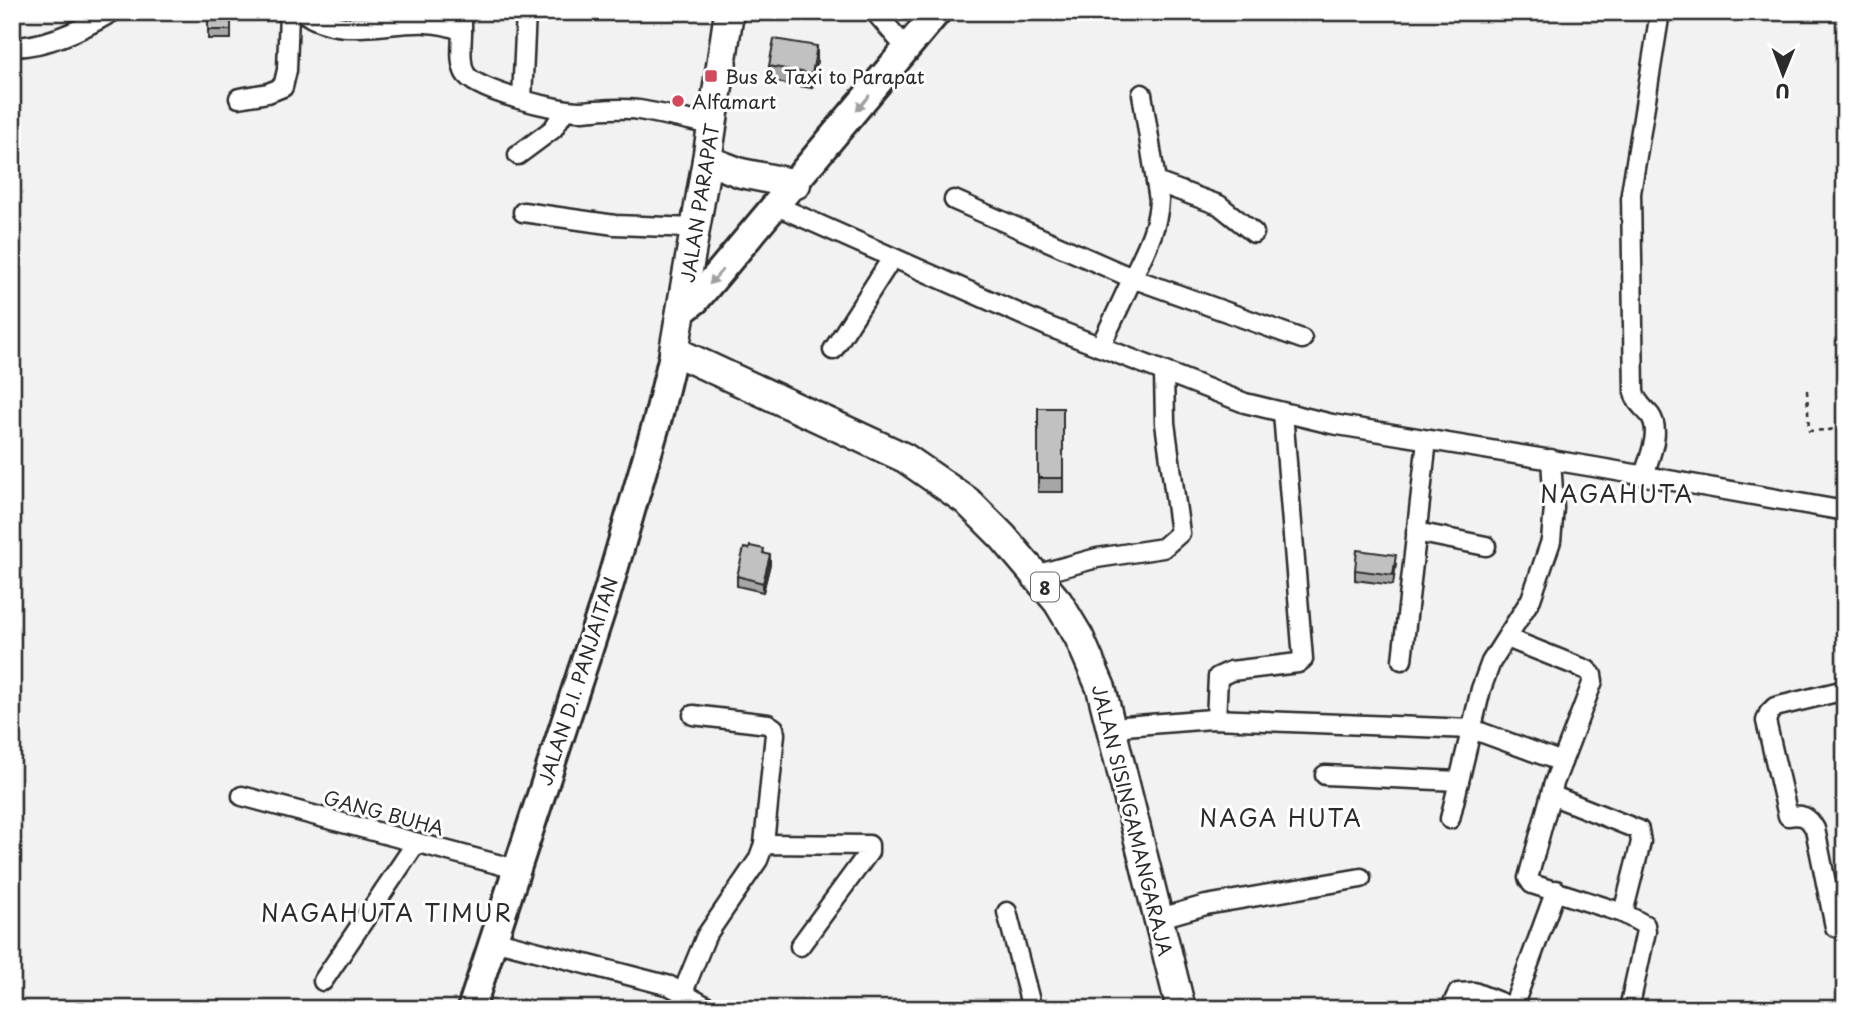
<svg xmlns="http://www.w3.org/2000/svg" width="1857" height="1021" viewBox="0 0 1857 1021" font-family="'Playpen Sans',sans-serif">
	<style>
		.lines { fill: none; stroke-linecap: round; stroke-linejoin: round }
		.minor-casing { stroke: #2b2b2b; stroke-width: 23 }
		.primary-casing { stroke: #2b2b2b; stroke-width: 32 }
		.trunk-casing { stroke: #2b2b2b; stroke-width: 33 }
		.path { stroke: #2b2b2b; stroke-width: 2.5; stroke-dasharray: 5 5; stroke-linecap: butt }
		.minor { stroke: #fff; stroke-width: 18 }
		.primary { stroke: #fff; stroke-width: 26 }
		.trunk { stroke: #fff; stroke-width: 28 }
		.wall { fill: #a6a6a6; stroke: #2b2b2b; stroke-width: 2 }
		.shaded-wall { fill: #878787; stroke: #2b2b2b; stroke-width: 2 }
		.building { fill: #c1c1c1; stroke: #2b2b2b; stroke-width: 2 }
		.oneway { fill: #a0a0a0 }
		.poi-dot { fill: #d1495b; stroke: #fff; stroke-width: 2.5 }
		.labels { text-anchor: middle; dominant-baseline: central; stroke-width: 6; stroke-linejoin: round; paint-order: stroke }
		.shield { fill: #fff; stroke: #6b6b6b; stroke-width: 2 }
		.shield-label { font-size: 18px; font-weight: bold; fill: #2b2b2b }
		.poi-label { font-size: 19px; fill: #2b2b2b; stroke: #fff; text-anchor: start }
		.street-label { font-size: 19px; fill: #2b2b2b; stroke: #fff }
		.quarter-label { font-size: 23px; letter-spacing: 2px; fill: #2b2b2b; stroke: #fff }
	</style>
	<rect width="100%" height="100%" fill="#f2f2f2"/>
	<filter id="ink" filterUnits="userSpaceOnUse"><feTurbulence type="fractalNoise" baseFrequency=".0143" numOctaves="2"/><feDisplacementMap in="SourceGraphic" scale="14" xChannelSelector="R" yChannelSelector="G"/><feConvolveMatrix kernelMatrix="1 2 1 2 8 2 1 2 1" color-interpolation-filters="sRGB"/></filter>
	<g filter="url(#ink)">
		<g class="lines">
			<g class="minor-casing">
				<g id="minor">
					<path d="M303,12C349,47 412,7 462,31C462,44 459,61 465,73C474,91 559,111 580,111C600,110 619,107 639,110C663,114 688,120 712,125"/>
					<path d="M875,12L907,49"/>
					<path d="M462,31V12"/>
					<path d="M12,47C47,47 83,29 112,12"/>
					<path d="M239,98L268,93L283,87L287,70L289,12"/>
					<path d="M522,99L526,12"/>
					<path d="M518,155L553,129L565,110"/>
					<path d="M1156,182L1219,205L1254,233"/>
					<path d="M954,200L1132,278L1302,339"/>
					<path d="M777,206L1047,326L1245,403L1332,424L1594,467L1845,511"/>
					<path d="M523,212L615,225L695,228"/>
					<path d="M1100,347C1112,322 1124,298 1135,272C1146,249 1158,227 1159,200L1142,94"/>
					<path d="M833,350L892,258"/>
					<path d="M1644,475C1649,458 1662,431 1650,415C1643,407 1636,402 1634,392L1631,193L1660,12"/>
					<path d="M1416,532L1486,546"/>
					<path d="M1035,575L1097,558L1163,548L1180,533L1165,423L1164,372"/>
					<path d="M1507,638L1587,670L1592,675L1593,681L1554,783L1528,878L1532,884L1623,913L1645,925L1646,931L1629,1009"/>
					<path d="M1402,660L1427,440"/>
					<path d="M693,715L768,724L774,728L775,734L764,844"/>
					<path d="M1216,719L1218,677L1231,671L1298,663L1303,659L1283,413"/>
					<path d="M1112,727L1212,719L1472,729L1562,762"/>
					<path d="M1325,775L1459,781"/>
					<path d="M1551,795L1639,830L1641,842L1623,913"/>
					<path d="M242,796L516,869"/>
					<path d="M1450,819L1481,689L1491,662L1531,599L1551,541L1554,508L1551,459"/>
					<path d="M1007,912L1032,1009"/>
					<path d="M1160,918L1206,905L1361,878"/>
					<path d="M1835,927L1815,829C1808,816 1802,814 1788,816L1766,721L1769,713L1775,707L1845,690"/>
					<path d="M493,940L670,986L711,1009"/>
					<path d="M323,981L416,843"/>
					<path d="M683,992L706,936L758,860L764,844L869,845V852L800,946"/>
					<path d="M1513,1007L1556,890"/>
					<path d="M1450,1009L1458,993L1474,992L1517,1009"/>
				</g>
			</g>
			<g class="primary-casing">
				<g id="primary">
					<path d="M681,312L696,300L937,12"/>
					<path d="M471,1009L606,597L658,418L674,351"/>
				</g>
			</g>
			<g class="trunk-casing">
				<g id="trunk">
					<path d="M729,12L707,160L674,351L905,458L967,501L1003,537L1058,602L1079,637L1101,688L1181,1009"/>
					<path d="M707,160L741,173L796,184"/>
				</g>
			</g>
			<path class="path" d="M1807,390L1809,431L1830,430L1845,423"/>
			<use href="#minor" class="minor"/>
			<use href="#primary" class="primary"/>
			<use href="#trunk" class="trunk"/>
		</g>
		<g class="wall">
			<rect x="208" y="12" width="23" height="27"/>
			<path d="M817,60L812,88L769,81V66Z"/>
			<rect x="1038" y="408" width="25" height="84"/>
			<path d="M764,553L770,564L763,592L737,586V576Z"/>
			<path d="M1396,564L1393,585L1355,580V570Z"/>
		</g>
		<g class="shaded-wall">
			<path d="M817,46V60L812,88V74Z"/>
			<path d="M770,555V564L763,592V583Z"/>
		</g>
		<g class="building">
			<rect x="208" y="12" width="23" height="18"/>
			<path d="M774,39L817,46L812,74L769,66Z"/>
			<rect x="1038" y="408" width="25" height="70"/>
			<path d="M750,546L764,549L763,553L770,555L763,583L737,576L744,548L749,549Z"/>
			<path d="M1357,550L1396,555L1393,575L1355,570Z"/>
		</g>
		<defs><path id="oneway-solid" d="M-6-.8H1V-3.2L6.5 0L1 3.2V.8H-6Z" transform="scale(1.75)"/></defs>
		<g class="oneway">
			<use href="#oneway-solid" transform="translate(863 103) rotate(130)"/>
			<use href="#oneway-solid" transform="translate(716 277) rotate(131)"/>
		</g>
	</g>
	<g class="poi-dot">
		<rect x="704" y="69" width="14" height="14" rx="3.5"/>
		<circle cx="678" cy="101" r="7"/>
	</g>
	<g class="labels">
		<rect class="shield" x="1031" y="572.5" width="28" height="29" rx="5"/>
		<g class="shield-label">
			<text x="1045" y="587">8</text>
		</g>
		<g class="poi-label">
			<text x="725" y="76">Bus &amp; Taxi to Parapat</text>
			<text x="692" y="101">Alfamart</text>
		</g>
		<g class="street-label">
			<text transform="translate(699 203) rotate(-81)">JALAN PARAPAT</text>
			<text transform="translate(577 681) rotate(-72)">JALAN D.I. PANJAITAN</text>
			<text transform="translate(384 812) rotate(15)">GANG BUHA</text>
			<text transform="translate(1133 820) rotate(76)">JALAN SISINGAMANGARAJA</text>
		</g>
		<g class="quarter-label">
			<text x="1617" y="493">NAGAHUTA</text>
			<text x="1281" y="817">NAGA HUTA</text>
			<text x="387" y="912">NAGAHUTA TIMUR</text>
		</g>
	</g>
	<rect width="1857" height="1021" fill="none" stroke="#fff" stroke-width="42"/>
	<rect x="21" y="21" width="1815" height="979" fill="none" stroke="#2b2b2b" stroke-width="2.5" filter="url(#ink)"/>
	<g transform="translate(1783 74) rotate(181)" stroke="#ffffff" stroke-width="5" paint-order="stroke">
	<path d="M0-5L12 26L0 18L-12 26Z" fill="#2b2b2b"/>
	<text y="-10" font-size="19" font-weight="bold" text-anchor="middle" fill="#2b2b2b">U</text>
	</g>
</svg>
